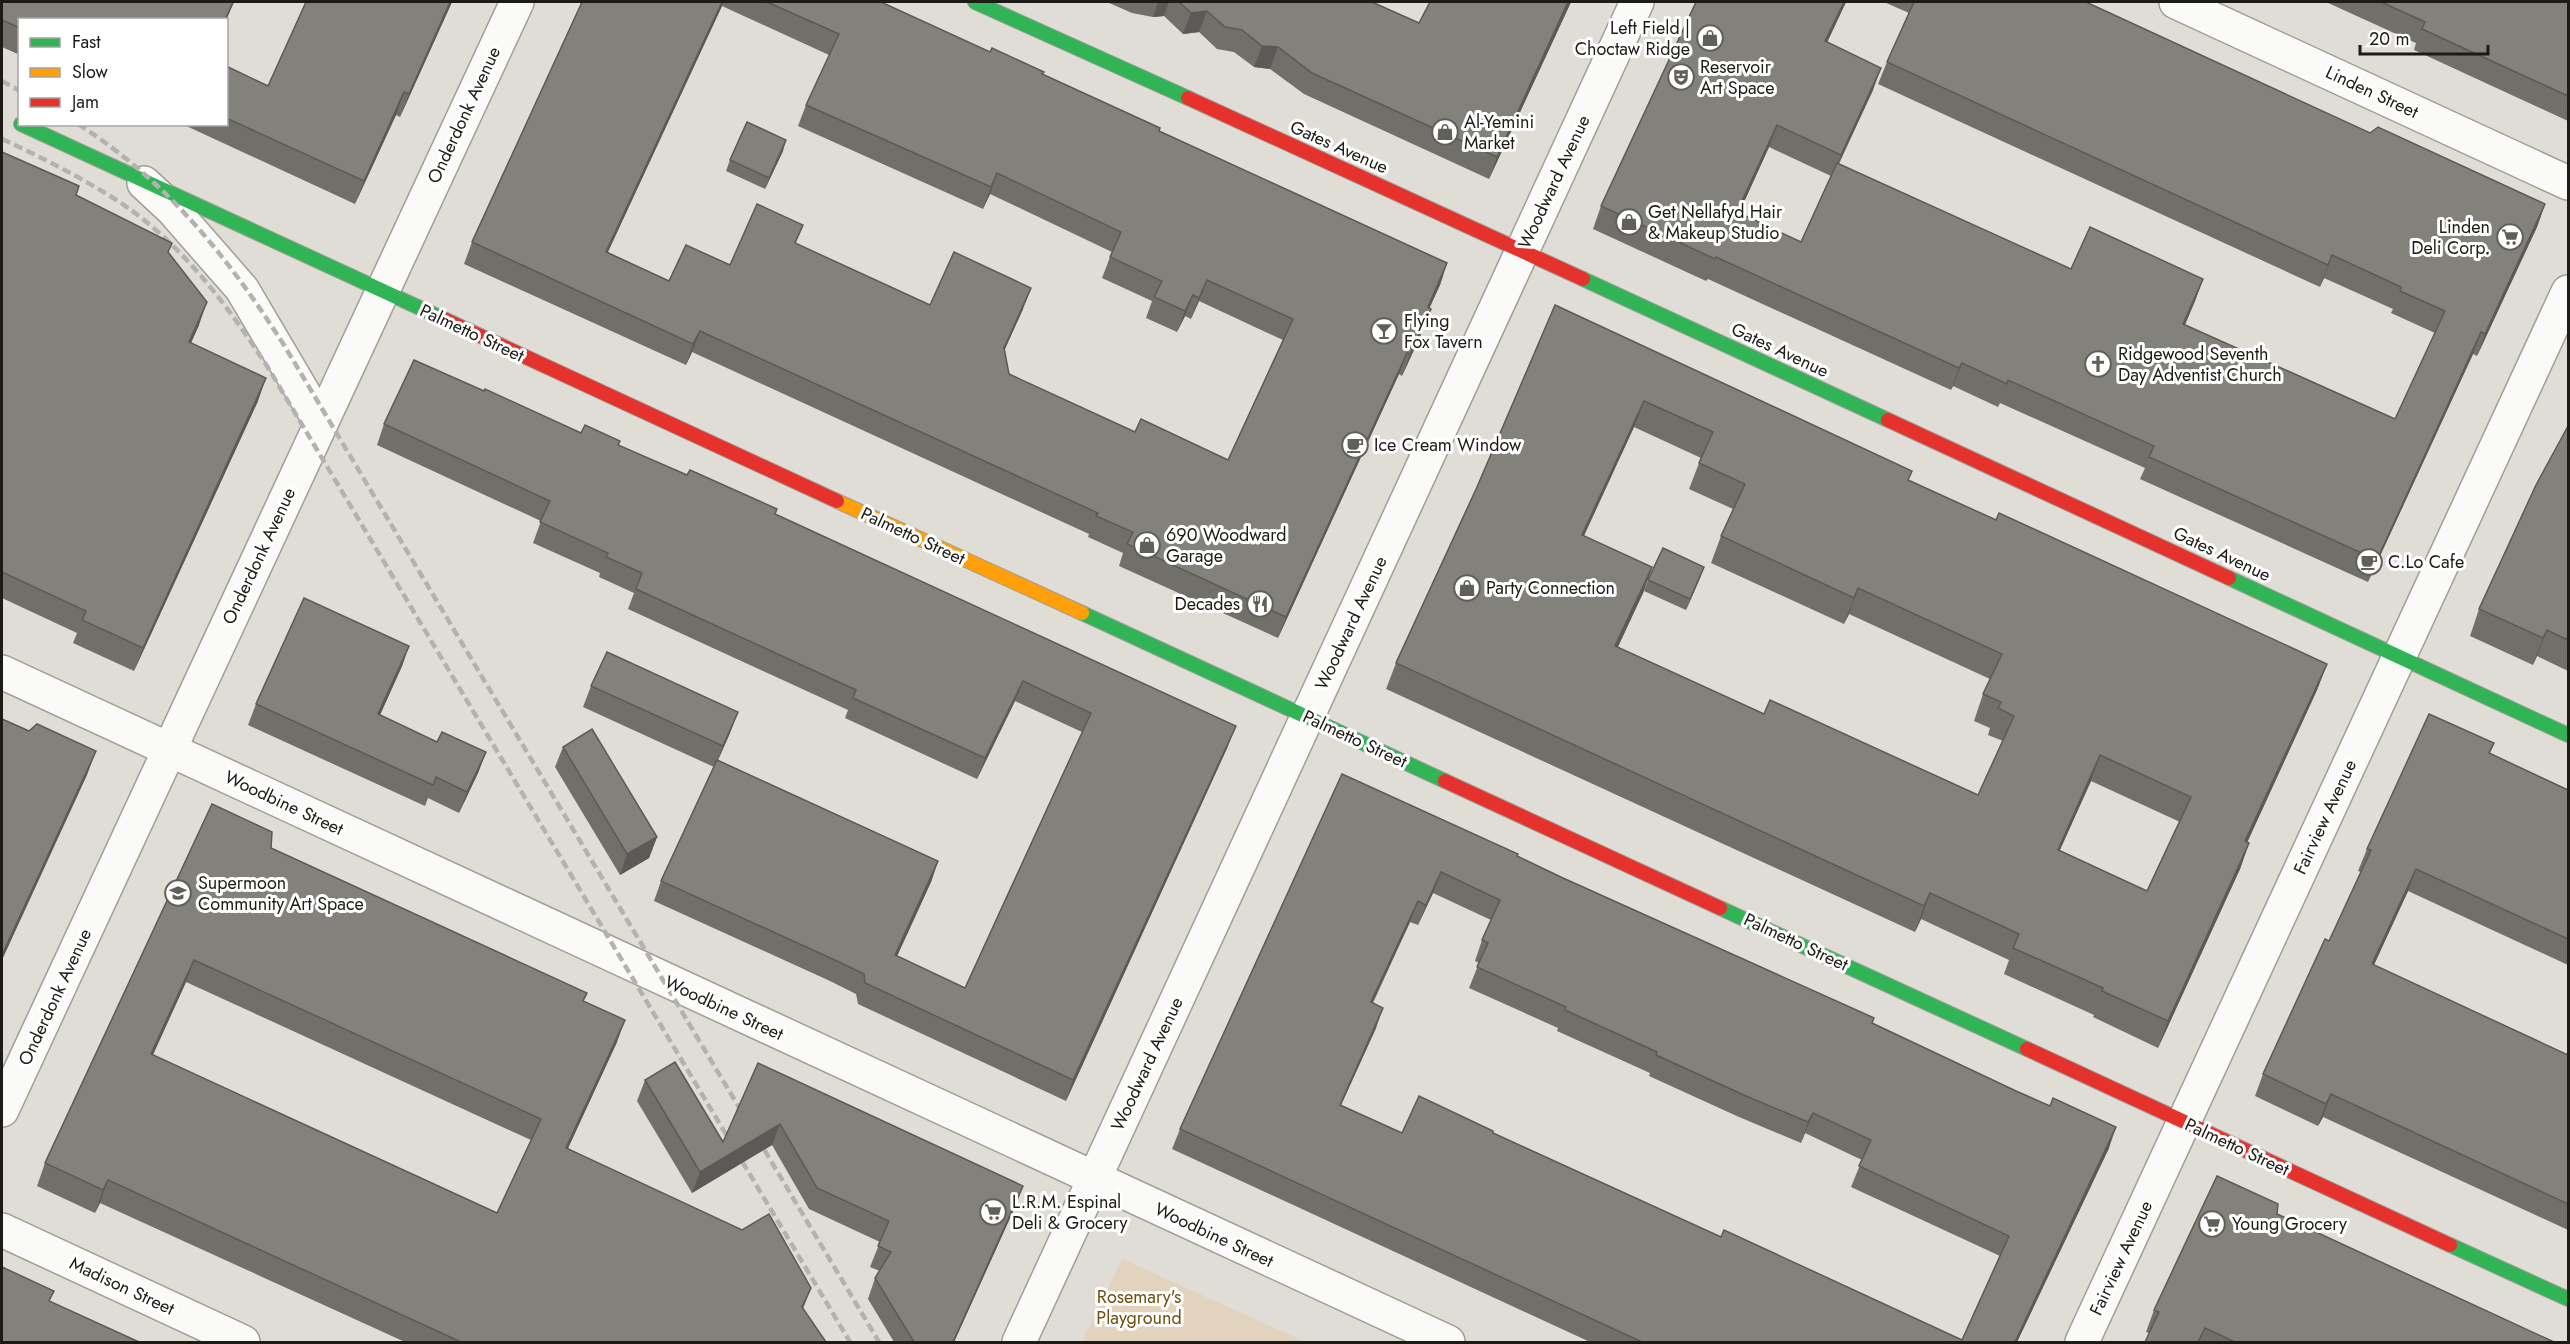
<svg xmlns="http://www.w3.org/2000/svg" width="2570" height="1344" viewBox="0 0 2570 1344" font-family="Jost,sans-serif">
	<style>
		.green { fill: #e1d3bd }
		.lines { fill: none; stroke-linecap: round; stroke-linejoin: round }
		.street-casing { stroke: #a09e98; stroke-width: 36 }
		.fast-casing { stroke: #a09e98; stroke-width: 16 }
		.slow-casing { stroke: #a09e98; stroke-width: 16 }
		.jam-casing { stroke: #a09e98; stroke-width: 16 }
		.street { stroke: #fafaf9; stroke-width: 33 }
		.fast { stroke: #30b455; stroke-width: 14 }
		.slow { stroke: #ff9f0a; stroke-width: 14 }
		.jam { stroke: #e5322d; stroke-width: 14 }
		.rail { stroke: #b4b2b1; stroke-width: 4.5; stroke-dasharray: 9 4.5; stroke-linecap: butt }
		.wall { fill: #716f6a; fill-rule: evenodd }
		.shaded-wall { fill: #5c5a56 }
		.building { fill: #83817b; stroke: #5c5a56; stroke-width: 1.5; fill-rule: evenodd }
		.labels { text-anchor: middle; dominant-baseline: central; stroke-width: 6; stroke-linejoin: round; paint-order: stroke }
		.poi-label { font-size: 18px; fill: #1d1b16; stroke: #fff; text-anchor: start }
		.street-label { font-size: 18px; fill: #1d1b16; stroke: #fff }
		.park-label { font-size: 18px; fill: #6d4f0e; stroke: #fff }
	</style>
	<rect width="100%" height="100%" fill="#e0ddd6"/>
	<path class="green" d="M1122,1259L1306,1342H1082Z"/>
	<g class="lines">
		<g class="street-casing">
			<g id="street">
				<path d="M2176,2L2568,183"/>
				<path d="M144,183L172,209L242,289L321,423"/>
				<path d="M2,672L1448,1342"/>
				<path d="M2,1110L517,2"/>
				<path d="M2,1230L243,1342"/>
				<path d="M1019,1342L1637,2"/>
				<path d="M2082,1342L2568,292"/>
			</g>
		</g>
		<g class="fast-casing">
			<g id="fast">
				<path d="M975,2L1188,98"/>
				<path d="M21,124L446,320"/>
				<path d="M1583,279L1888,420"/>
				<path d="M2229,578L2568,735"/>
				<path d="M1082,613L1445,781"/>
				<path d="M1720,908L2027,1049"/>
				<path d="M2450,1245L2568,1299"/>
			</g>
		</g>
		<g class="slow-casing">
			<path id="slow" d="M837,501L1082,613"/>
		</g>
		<g class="jam-casing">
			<g id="jam">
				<path d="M1188,98L1583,279"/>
				<path d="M446,320L837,501"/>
				<path d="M1888,420L2229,578"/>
				<path d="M1445,781L1720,908"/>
				<path d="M2027,1049L2450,1245"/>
			</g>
		</g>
		<use href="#street" class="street"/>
		<use href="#fast" class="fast"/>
		<use href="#slow" class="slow"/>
		<use href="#jam" class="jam"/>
		<g class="rail">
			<path d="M2,81L20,91"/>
			<path d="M78,124C168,182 227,256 284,345L879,1342"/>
			<path d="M2,139C39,156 76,175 110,196C177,237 225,302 267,366L850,1342"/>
		</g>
	</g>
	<g class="wall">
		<path d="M2,2H234L226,20H20V55L2,47Z"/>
		<path d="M452,2L400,117L396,115L355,204L182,124H226V66L268,86Z"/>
		<path d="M582,2H881L990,52L1043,74L1159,131L1447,263L1440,285L1429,308L1423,330L1402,376L1399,374L1278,638L1119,566L1123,553L1088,537L1089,534L692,352L686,365L464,264L472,242ZM722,6L829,55L806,105L798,126L983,209L990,194L1112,252L1102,278L1152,301L1146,318L1177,332L1185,316L1191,319L1199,301L1283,340L1228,460L1135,432L1009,374L1004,351L1023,309L930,305L796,244L730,265L669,281L608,252Z"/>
		<path d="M1107,2H1372L1419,23L1430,2H1571L1489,179L1304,94L1270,69L1254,67L1234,52L1217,49L1199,32L1183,34L1164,16L1153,17L1132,13Z"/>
		<path d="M1696,2H1846L1827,42L1873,90L1839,164L2071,269L2203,279L2195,301L2185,325L2395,419L2435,333L2391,313L2393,309L2324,278L2320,287L1878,84L1887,62L1909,13L1884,2H2086L2370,133L2545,204L2537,227L2477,356L2473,354L2368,582L2140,479L2145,468L2000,403L1998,407L1953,386L1951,390L1708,279L1706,281L1593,229L1601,206ZM1769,147L1831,176L1801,242L1739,213Z"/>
		<path d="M2326,2H2568V121L2414,50L2416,43Z"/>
		<path d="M783,151L765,189L726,171L730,160Z"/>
		<path d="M2,152L76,195L172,243L168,252L199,325L191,343L258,401L134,671L73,643L77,633L2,598Z"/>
		<path d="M1555,305L1909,481L1996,520L2327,664L2317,690L2247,842L2249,843L2240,869L2158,1048L2093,1017L2094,1015L2004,974L2009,960L1921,919L1915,932L1386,689L1396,663L1477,487ZM1634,427L1701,458L1689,489L1733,509L1721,536L1711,563L1844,624L1849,614L1990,679L1983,694L1974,721L1990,728L1988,735L2003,741L1978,795L1764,714L1618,647L1643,593L1652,567L1584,536ZM2091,781L2180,822L2147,891L2060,850Z"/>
		<path d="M484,391L581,433L618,445L775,514L1228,746L1066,1101L858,1004L856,994L830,981L654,901L661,881L714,767L583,707L591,686L730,733L718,760L938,861L931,882L897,956L965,988L1082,732L1015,701L977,779L845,718L848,710L628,609L634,593L599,577L600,573L533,543L541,521L377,445L384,424Z"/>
		<path d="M2568,426V671L2537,656L2533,665L2470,636L2479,609Z"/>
		<path d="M1700,578L1686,610L1644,591L1648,580Z"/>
		<path d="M409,646L402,666L380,715L437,742L486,752L478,773L459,813L428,798L425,806L248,725L256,704Z"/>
		<path d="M2494,743L2490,753L2568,790V965L2408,891L2374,965L2568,1055V1230L2323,1117L2318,1126L2255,1096L2263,1074L2329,941L2361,872L2358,871L2367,849Z"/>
		<path d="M563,747L657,837L649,858L620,875L555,767Z"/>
		<path d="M1342,774L1872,1023L2109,1148L2017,1342H1590L1172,1149L1180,1129ZM1433,893L1491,920L1482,940L1475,961L1479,963L1469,988L1558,1028L1557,1031L1650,1073L1649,1076L1739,1117L1801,1143L1805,1133L1862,1160L1851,1187L2000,1256L1962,1340L1721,1237L1493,1133H1402L1341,1105L1376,1028L1373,1003L1410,922L1418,925Z"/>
		<path d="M271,848L584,1001L617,1042L568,1148L811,1288L803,1309L826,1342H405L100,1203L95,1213L37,1186L45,1163ZM186,982L531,1140L497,1213L153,1055Z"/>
		<path d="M758,1063L1015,1207L954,1342H894L868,1299L875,1278L880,1271L870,1267L880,1242L809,1209L772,1145L692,1193L637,1101L645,1080L723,1142Z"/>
		<path d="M2277,1214L2554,1342H2145L2149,1333L2146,1332L2154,1310Z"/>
	</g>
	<g class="shaded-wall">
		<path d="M233,2H234L226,20H225Z"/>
		<path d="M450,2H452L400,117L409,94Z"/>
		<path d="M722,2H723L722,6L598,273L606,252Z"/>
		<path d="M1158,2H1169L1164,16L1153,17Z"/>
		<path d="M1568,2H1571L1489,179L1497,157Z"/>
		<path d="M1844,2H1846L1817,64L1825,41Z"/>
		<path d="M1207,11L1199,32L1183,34L1191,13Z"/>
		<path d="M1262,46L1278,47L1270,69L1254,67Z"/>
		<path d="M1881,68L1873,90L1832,177L1841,155Z"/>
		<path d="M404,92L396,115L355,204L364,181Z"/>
		<path d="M1777,125L1769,147L1729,235L1737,212Z"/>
		<path d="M786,140L783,151L765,189L769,178Z"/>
		<path d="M997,173L990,194L983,209L991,187Z"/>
		<path d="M2545,204L2537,227L2477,356L2485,334Z"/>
		<path d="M2332,255L2324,278L2320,287L2328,265Z"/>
		<path d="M1447,263L1440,285L1420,329L1428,307Z"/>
		<path d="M2203,279L2195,301L2175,347L2183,324Z"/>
		<path d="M1207,280L1199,301L1191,319L1199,298Z"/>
		<path d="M1031,288L1023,309L996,369L1004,348Z"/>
		<path d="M1193,295L1185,316L1177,332L1185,311Z"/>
		<path d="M207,302L199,325L181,365L189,342Z"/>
		<path d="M1431,309L1423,330L1402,376L1410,354Z"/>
		<path d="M700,331L692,352L686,365L693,344Z"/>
		<path d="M2481,332L2473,354L2368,582L2377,560Z"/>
		<path d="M1407,353L1399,374L1278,638L1286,617Z"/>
		<path d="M1962,363L1953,386L1951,390L1959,368Z"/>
		<path d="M266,378L258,401L134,671L143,648Z"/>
		<path d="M1644,401L1634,427L1572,561L1582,535Z"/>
		<path d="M1652,567L1643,593L1606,672L1615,646Z"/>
		<path d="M1704,567L1700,578L1686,610L1690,599Z"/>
		<path d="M1858,588L1849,614L1844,624L1854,598Z"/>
		<path d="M2547,630L2537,656L2533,665L2543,638Z"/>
		<path d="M409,646L402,666L371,735L378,714Z"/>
		<path d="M2327,664L2317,690L2236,867L2245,841Z"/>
		<path d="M1023,681L1015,701L977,779L985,758Z"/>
		<path d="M738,712L730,733L715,767L723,746Z"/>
		<path d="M1236,726L1228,746L1066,1101L1073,1080Z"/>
		<path d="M96,751L87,775L2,960V955Z"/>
		<path d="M486,752L478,773L459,813L467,792Z"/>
		<path d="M2100,755L2091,781L2048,876L2058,850Z"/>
		<path d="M657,837L649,858L620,875L627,854Z"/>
		<path d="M2249,843L2240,869L2158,1048L2168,1021Z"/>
		<path d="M938,861L931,882L888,976L895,955Z"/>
		<path d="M2416,869L2408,891L2364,986L2372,964Z"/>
		<path d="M1441,872L1433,893L1418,925L1426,905Z"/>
		<path d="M1930,893L1921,919L1915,932L1924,906Z"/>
		<path d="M1418,901L1410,922L1363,1022L1371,1002Z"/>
		<path d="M194,960L186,982L143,1076L151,1054Z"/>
		<path d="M1383,1008L1376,1028L1332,1125L1340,1105Z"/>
		<path d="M625,1020L617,1042L558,1170L566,1148Z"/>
		<path d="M2331,1094L2323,1117L2318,1126L2326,1104Z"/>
		<path d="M1813,1113L1801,1143L1808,1122Z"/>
		<path d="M780,1124L772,1145L692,1193L700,1172Z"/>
		<path d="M2116,1127L2109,1148L2017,1342H2015Z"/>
		<path d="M108,1180L100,1203L95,1213L103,1190Z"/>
		<path d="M1023,1186L1015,1207L954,1342H953Z"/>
	</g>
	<g class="building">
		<path d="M2,2H233L225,20H20V28L2,20Z"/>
		<path d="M306,2H450L409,94L404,92L364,181L226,118V66L268,86Z"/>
		<path d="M582,2H722L606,252L669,281L686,245L730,265L757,204L803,225L795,243L930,305L954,252L1031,288L1004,348L1009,374L1135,432L1141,419L1228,460L1293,319L1207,280L1199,298L1193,295L1185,311L1154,297L1162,281L1110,257L1121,232L997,173L991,187L806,105L839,34L767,2H881L990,52L992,48L1044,72L1042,74L1160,128L1159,131L1447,263L1428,307L1431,309L1410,354L1407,353L1286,617L1127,544L1133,532L1096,516L1098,513L700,331L693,344L472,242Z"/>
		<path d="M1179,2H1372L1419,23L1430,2H1568L1497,157L1312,73L1278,47L1262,46L1242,30L1225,27L1207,11L1191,13Z"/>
		<path d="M1696,2H1844L1825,41L1881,68L1841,155L1777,125L1737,212L1801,242L1837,163L2071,269L2090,227L2203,279L2183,324L2395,419L2445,311L2400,291L2401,287L2332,255L2328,265L1887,62L1914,2H2086L2370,133L2378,127L2545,204L2485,334L2481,332L2377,560L2149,457L2154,446L2008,380L2007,384L1962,363L1959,368L1716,257L1715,259L1601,206Z"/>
		<path d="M2381,2H2568V96L2422,29L2425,22Z"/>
		<path d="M747,122L786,140L769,178L730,160Z"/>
		<path d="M2,152L79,186L76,195L172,243L168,252L207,302L189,342L266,378L143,648L82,620L86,611L2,572Z"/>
		<path d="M1555,305L1912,471L1908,480L1996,520L1999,513L2327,664L2245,841L2249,843L2168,1021L2102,991L2103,988L2013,948L2019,934L1930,893L1924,906L1396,663L1477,487ZM1644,401L1713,432L1699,463L1745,484L1721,536L1854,598L1858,588L2002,654L1983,694L2001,702L1998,708L2014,716L1978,795L1770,700L1764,714L1615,646L1652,567L1582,535ZM2100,755L2191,797L2147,891L2058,850Z"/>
		<path d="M414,360L484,391L485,389L581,433L585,425L620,441L618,445L687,475L690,470L777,509L775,514L1236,726L1073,1080L865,983L864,974L837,961L661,881L717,760L938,861L895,955L965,988L1091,713L1023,681L985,758L853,698L856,690L636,589L642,573L606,557L608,553L540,522L550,501L384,424Z"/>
		<path d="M2568,426V640L2547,630L2543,638L2479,609L2536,485Z"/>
		<path d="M1663,548L1704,567L1690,599L1648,580Z"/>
		<path d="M304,598L409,646L378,714L437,742L442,732L486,752L467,792L436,777L433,785L256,704Z"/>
		<path d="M607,652L738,712L723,746L591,686Z"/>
		<path d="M2429,714L2494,743L2489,753L2568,790V939L2416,869L2372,964L2568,1055V1204L2331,1094L2326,1104L2263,1074L2325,939L2329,941L2371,850L2367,849Z"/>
		<path d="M2,719L29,731L37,724L96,751L2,955Z"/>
		<path d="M592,729L657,837L627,854L563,747Z"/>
		<path d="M1342,774L1518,854L1517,856L1563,878L1874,1018L1872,1023L2016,1091L2050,1106L2053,1098L2116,1127L2015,1342H1642L1180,1129ZM1441,872L1500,900L1482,940L1488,943L1477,967L1566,1007L1565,1010L1657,1052L1656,1055L1746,1096L1808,1122L1813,1113L1871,1140L1859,1166L2009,1236L1962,1340L1724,1230L1721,1237L1493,1133V1131L1419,1096L1402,1133L1340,1105L1383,1008L1371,1002L1418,901L1426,905Z"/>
		<path d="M212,804L272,832L271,848L587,993L583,1001L625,1020L566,1148L742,1230L769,1214L811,1288L802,1307L826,1342H461L108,1180L103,1190L45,1163ZM194,960L541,1119L497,1213L151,1054Z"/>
		<path d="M675,1062L723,1142L758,1063L1023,1186L953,1342H914L875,1278L891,1252L878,1246L889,1221L817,1188L780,1124L700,1172L645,1080Z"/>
		<path d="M2217,1176L2278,1204L2277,1214L2554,1342H2235L2205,1328L2198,1342H2145L2159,1312L2154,1310Z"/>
		<path d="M2,1267L54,1291L49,1301L139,1342H2Z"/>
	</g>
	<defs>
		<g id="shop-ring" transform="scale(1.35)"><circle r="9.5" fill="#fff" stroke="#615f59" stroke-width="1.5"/><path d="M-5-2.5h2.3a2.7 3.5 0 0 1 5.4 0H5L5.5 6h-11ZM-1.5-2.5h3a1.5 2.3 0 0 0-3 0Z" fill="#615f59"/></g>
		<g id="theatre-ring" transform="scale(1.35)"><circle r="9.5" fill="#fff" stroke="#615f59" stroke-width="1.5"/><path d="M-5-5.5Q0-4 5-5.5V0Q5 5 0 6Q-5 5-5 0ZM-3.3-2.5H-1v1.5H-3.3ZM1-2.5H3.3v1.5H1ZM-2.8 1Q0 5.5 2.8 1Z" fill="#615f59"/></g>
		<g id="supermarket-ring" transform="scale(1.35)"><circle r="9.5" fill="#fff" stroke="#615f59" stroke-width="1.5"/><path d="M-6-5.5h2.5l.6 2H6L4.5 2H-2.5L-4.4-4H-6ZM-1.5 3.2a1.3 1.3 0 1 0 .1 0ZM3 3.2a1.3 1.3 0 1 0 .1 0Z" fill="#615f59"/></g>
		<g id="bar-ring" transform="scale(1.35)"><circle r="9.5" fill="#fff" stroke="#615f59" stroke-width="1.5"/><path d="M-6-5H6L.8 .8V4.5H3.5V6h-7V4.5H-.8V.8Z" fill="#615f59"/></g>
		<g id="church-ring" transform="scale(1.35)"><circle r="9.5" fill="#fff" stroke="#615f59" stroke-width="1.5"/><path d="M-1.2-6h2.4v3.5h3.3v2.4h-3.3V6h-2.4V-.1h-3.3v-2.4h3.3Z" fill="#615f59"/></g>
		<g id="cafe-ring" transform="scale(1.35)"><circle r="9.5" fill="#fff" stroke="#615f59" stroke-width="1.5"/><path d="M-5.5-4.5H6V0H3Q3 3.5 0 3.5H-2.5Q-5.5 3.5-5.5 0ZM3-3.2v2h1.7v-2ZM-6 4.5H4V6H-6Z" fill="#615f59"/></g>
		<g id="restaurant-ring" transform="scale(1.35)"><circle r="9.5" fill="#fff" stroke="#615f59" stroke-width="1.5"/><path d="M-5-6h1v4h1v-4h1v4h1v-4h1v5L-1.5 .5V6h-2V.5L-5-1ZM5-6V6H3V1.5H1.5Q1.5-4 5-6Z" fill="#615f59"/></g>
		<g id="school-ring" transform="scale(1.35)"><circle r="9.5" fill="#fff" stroke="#615f59" stroke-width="1.5"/><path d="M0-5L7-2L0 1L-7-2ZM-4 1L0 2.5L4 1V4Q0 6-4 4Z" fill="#615f59"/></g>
	</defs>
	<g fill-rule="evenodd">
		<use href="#shop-ring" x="1710" y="38"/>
		<use href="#theatre-ring" x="1681" y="77"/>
		<use href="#shop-ring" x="1445" y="132"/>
		<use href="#shop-ring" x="1629" y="222"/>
		<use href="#supermarket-ring" x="2510" y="237"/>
		<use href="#bar-ring" x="1384" y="331"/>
		<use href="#church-ring" x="2098" y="364"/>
		<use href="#cafe-ring" x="1355" y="445"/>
		<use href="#shop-ring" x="1147" y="545"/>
		<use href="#cafe-ring" x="2369" y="562"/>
		<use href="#shop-ring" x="1467" y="588"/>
		<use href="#restaurant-ring" x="1260" y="604"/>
		<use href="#school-ring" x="178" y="893"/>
		<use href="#supermarket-ring" x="993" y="1212"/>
		<use href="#supermarket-ring" x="2212" y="1224"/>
	</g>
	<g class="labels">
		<g class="poi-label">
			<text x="1690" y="28" text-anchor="end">Left Field |<tspan x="1690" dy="21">Choctaw Ridge</tspan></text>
			<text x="1700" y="67">Reservoir<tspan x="1700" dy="21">Art Space</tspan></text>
			<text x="1464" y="122">Al-Yemini<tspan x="1464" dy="21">Market</tspan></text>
			<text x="1648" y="212">Get Nellafyd Hair<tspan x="1648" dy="21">&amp; Makeup Studio</tspan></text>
			<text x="2490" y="227" text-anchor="end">Linden<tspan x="2490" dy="21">Deli Corp.</tspan></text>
			<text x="1404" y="321">Flying<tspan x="1404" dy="21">Fox Tavern</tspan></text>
			<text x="2118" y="354">Ridgewood Seventh<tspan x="2118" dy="21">Day Adventist Church</tspan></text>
			<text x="1374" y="445">Ice Cream Window</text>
			<text x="1166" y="535">690 Woodward<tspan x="1166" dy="21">Garage</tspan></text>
			<text x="2388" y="562">C.Lo Cafe</text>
			<text x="1486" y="588">Party Connection</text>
			<text x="1240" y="604" text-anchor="end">Decades</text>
			<text x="198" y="883">Supermoon<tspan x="198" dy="21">Community Art Space</tspan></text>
			<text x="1012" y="1202">L.R.M. Espinal<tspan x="1012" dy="21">Deli &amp; Grocery</tspan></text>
			<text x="2232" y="1224">Young Grocery</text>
		</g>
		<g class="street-label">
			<text transform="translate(2372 92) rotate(25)">Linden Street</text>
			<text transform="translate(464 115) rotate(-65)">Onderdonk Avenue</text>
			<text transform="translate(1339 147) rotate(24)">Gates Avenue</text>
			<text transform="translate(1554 182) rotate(-65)">Woodward Avenue</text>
			<text transform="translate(472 333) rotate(25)">Palmetto Street</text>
			<text transform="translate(1780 350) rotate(25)">Gates Avenue</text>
			<text transform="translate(913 536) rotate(25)">Palmetto Street</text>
			<text transform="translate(2222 554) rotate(25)">Gates Avenue</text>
			<text transform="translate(259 556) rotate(-65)">Onderdonk Avenue</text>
			<text transform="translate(1351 623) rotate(-65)">Woodward Avenue</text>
			<text transform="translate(1355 739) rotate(25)">Palmetto Street</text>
			<text transform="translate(284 803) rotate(25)">Woodbine Street</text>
			<text transform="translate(2325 817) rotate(-65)">Fairview Avenue</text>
			<text transform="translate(1796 942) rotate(25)">Palmetto Street</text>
			<text transform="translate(55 997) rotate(-65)">Onderdonk Avenue</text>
			<text transform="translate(724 1008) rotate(25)">Woodbine Street</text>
			<text transform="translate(1147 1064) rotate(-65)">Woodward Avenue</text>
			<text transform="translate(2237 1147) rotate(25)">Palmetto Street</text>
			<text transform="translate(1214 1235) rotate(25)">Woodbine Street</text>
			<text transform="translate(2121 1258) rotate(-65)">Fairview Avenue</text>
			<text transform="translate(122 1286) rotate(25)">Madison Street</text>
		</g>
		<g class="park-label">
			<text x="1139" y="1297">Rosemary's<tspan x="1139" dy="21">Playground</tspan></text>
		</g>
	</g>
	<rect width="2570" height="1344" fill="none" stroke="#1d1b16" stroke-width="6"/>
	<rect x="18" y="18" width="210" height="108" fill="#ffffff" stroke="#a5a4a2" stroke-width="1.5"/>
	<rect x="30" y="38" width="30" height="9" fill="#30b455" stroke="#a5a4a2" stroke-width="1.5"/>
	<text x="72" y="48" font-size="18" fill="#1d1b16">Fast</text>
	<rect x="30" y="68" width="30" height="9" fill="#ff9f0a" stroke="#a5a4a2" stroke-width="1.5"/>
	<text x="72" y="78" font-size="18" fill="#1d1b16">Slow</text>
	<rect x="30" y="98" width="30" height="9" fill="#e5322d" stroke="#a5a4a2" stroke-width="1.5"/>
	<text x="72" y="108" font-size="18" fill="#1d1b16">Jam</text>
	<path d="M2360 45v9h128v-9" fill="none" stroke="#1d1b16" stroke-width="3"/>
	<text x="2369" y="45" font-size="18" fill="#1d1b16" stroke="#ffffff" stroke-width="4.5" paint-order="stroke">20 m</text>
</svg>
